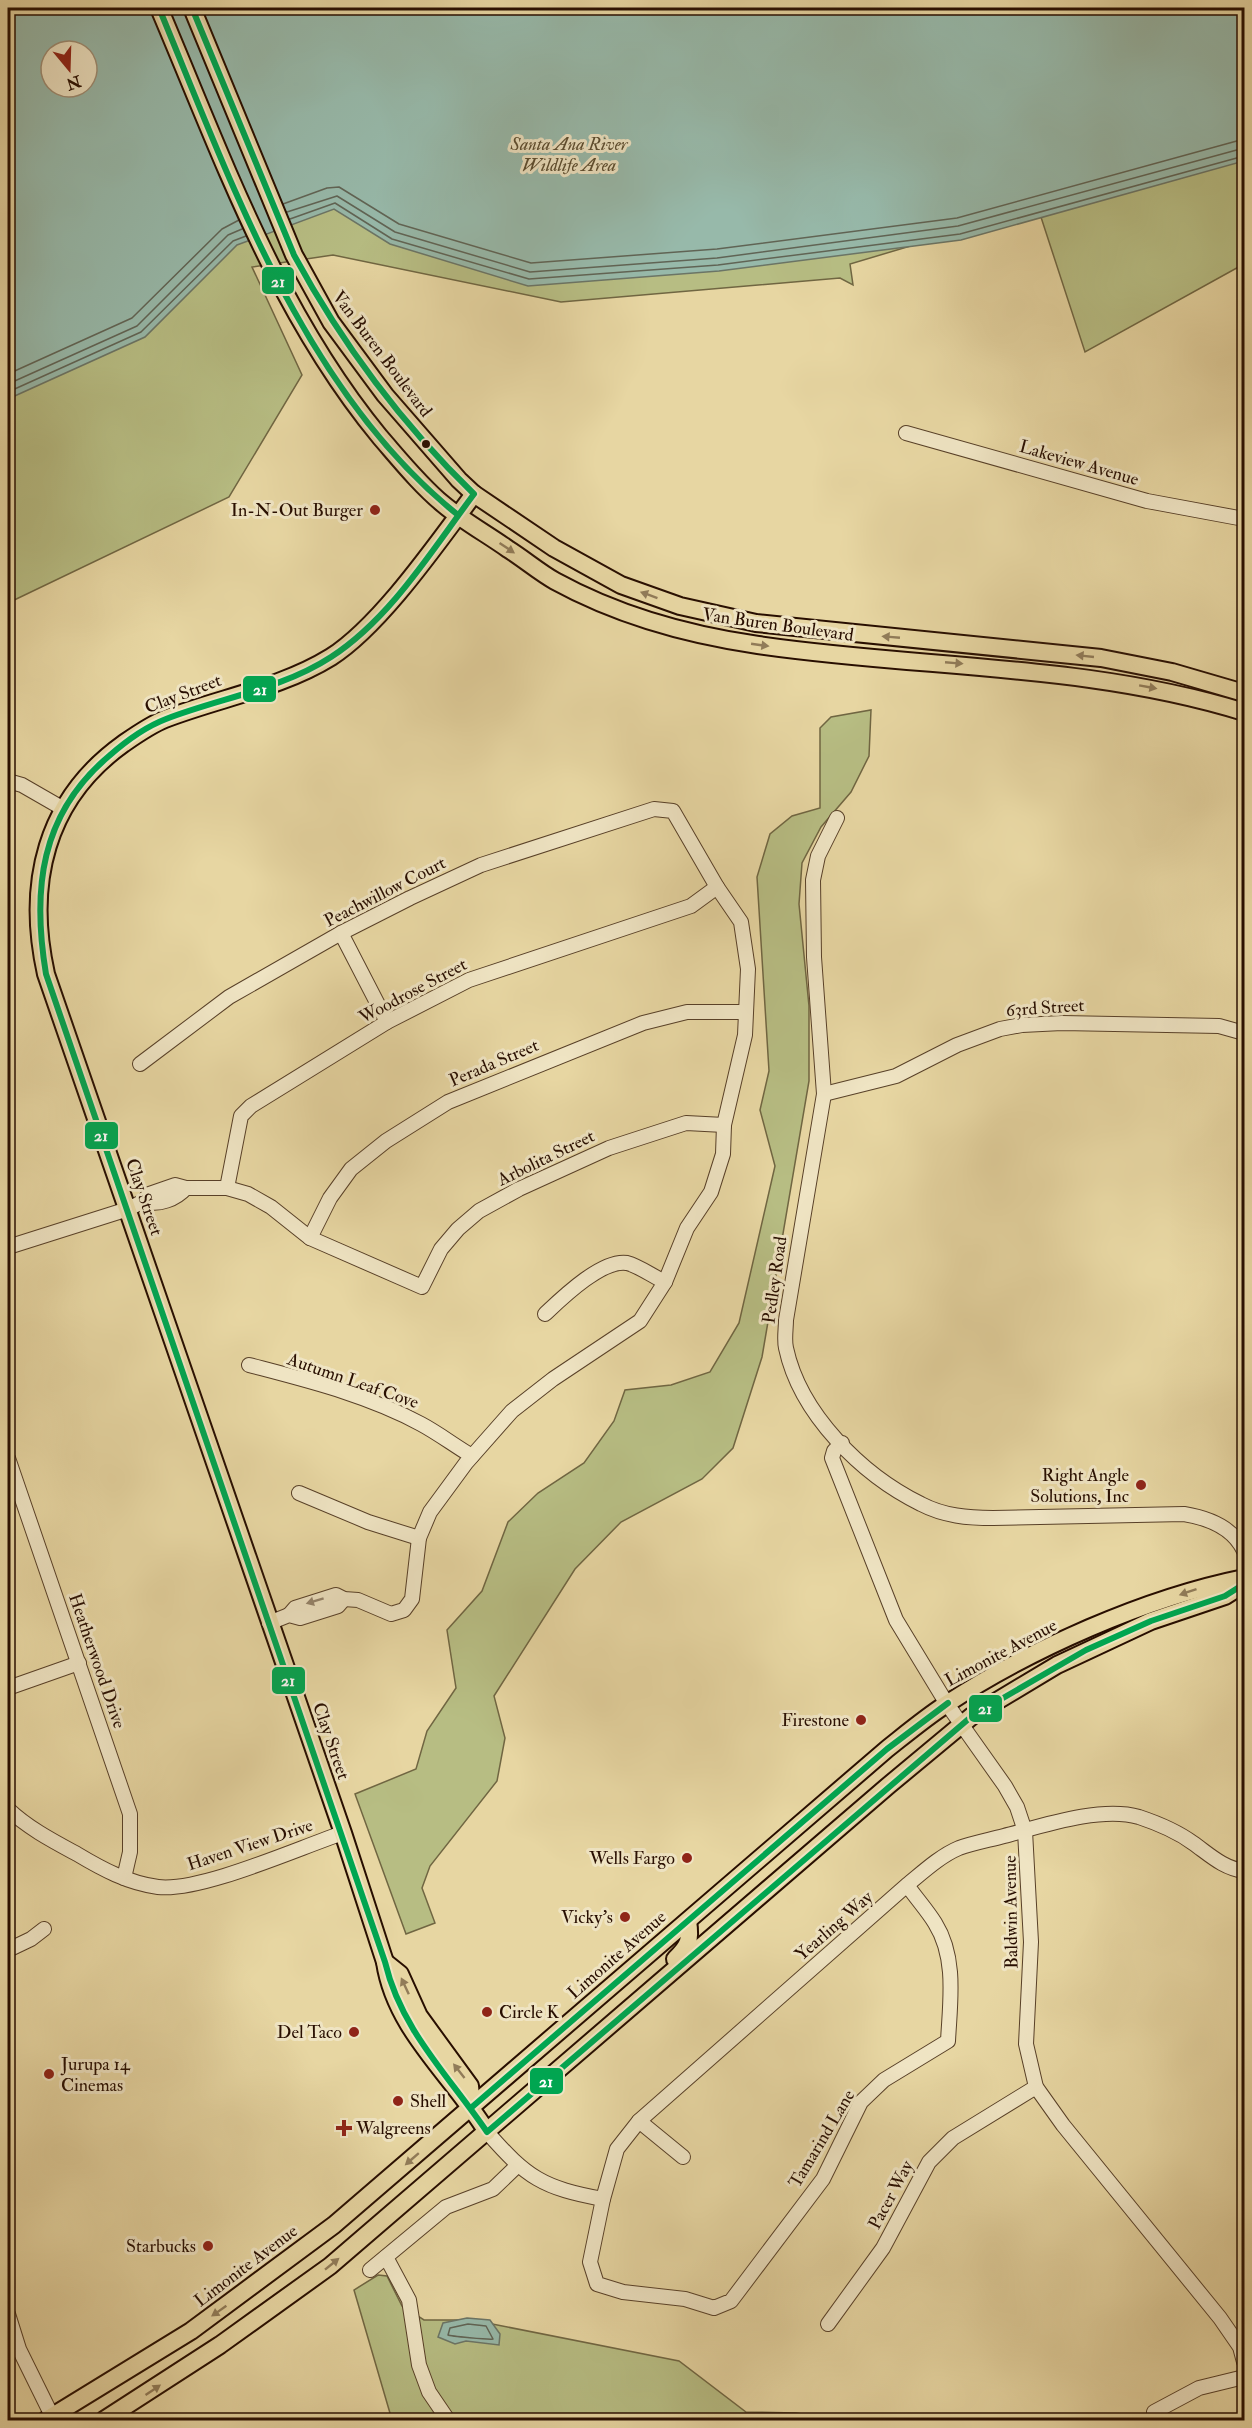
<svg xmlns="http://www.w3.org/2000/svg" width="1252" height="2428" viewBox="0 0 1252 2428" font-family="'IM FELL Double Pica',serif">
	<style>
		.green { fill: #b7bd83; stroke: #706642; stroke-width: 1.5; fill-rule: evenodd }
		.water { fill: #97b9aa; stroke: #6b7566; stroke-width: 1.5; fill-rule: evenodd }
		.lines { fill: none; stroke-linecap: round; stroke-linejoin: round }
		.shore { stroke: #606455; stroke-width: 1.5 }
		.minor-casing { stroke: #584028; stroke-width: 16 }
		.major-casing { stroke: #280e00; stroke-width: 20 }
		.minor { stroke: #efe4c3; stroke-width: 14 }
		.major { stroke: #e7d6a2; stroke-width: 16 }
		.bus-1-casing { stroke: #efe4c3; stroke-width: 10 }
		.bus-1 { stroke: #00a651; stroke-width: 6 }
		.oneway { fill: #917c59 }
		.oneway2 { fill: #95846b }
		.bus-dot { fill: #280e00; stroke: #efe4c3; stroke-width: 2 }
		.poi-dot { fill: #8f2418; stroke: #efe4c3; stroke-width: 2 }
		.labels { text-anchor: middle; dominant-baseline: central; stroke-width: 6; stroke-linejoin: round; paint-order: stroke }
		.park-label { font-size: 18px; font-style: italic; fill: #5a4b2e; stroke: #efe4c3 }
		.street-label { font-size: 18px; fill: #280e00; stroke: #efe4c3 }
		.poi-label { font-size: 18px; fill: #280e00; stroke: #efe4c3; text-anchor: end }
		.line-badge { stroke: #efe4c3; stroke-width: 2 }
		.badge-label { font-size: 16px; text-anchor: middle; font-weight: bold; fill: #fff }
	</style>
	<rect width="100%" height="100%" fill="#e7d6a2"/>
	<filter id="stains"><feTurbulence type="fractalNoise" baseFrequency=".00333" numOctaves="4"/><feColorMatrix values="0 0 0 0 .2 0 0 0 0 .09 0 0 0 0 .02 0 0 0 .5 -.17"/></filter>
	<radialGradient id="worn" r=".72"><stop offset=".6" stop-color="#630" stop-opacity="0"/><stop offset="1" stop-color="#630" stop-opacity=".3"/></radialGradient>
	<g class="green">
		<path d="M8,8H1244V264L1085,352L1038,208L850,264L853,285L840,278L561,302L333,255L252,267L302,375L229,497L8,603ZM51,51H87V87H51Z"/>
		<path d="M871,710L869,756L851,792L821,827L802,863L799,904L809,1006V1081L762,1357L733,1448L702,1479L621,1522L575,1569L494,1696L505,1738L497,1781L430,1866L422,1888L435,1923L406,1934L355,1794L416,1769L427,1731L456,1688L447,1630L482,1591L508,1522L538,1493L584,1463L614,1421L625,1390L671,1385L710,1372L739,1323L775,1166L760,1110L769,1071L757,877L770,834L792,816L820,808V728L831,717Z"/>
		<path d="M378,2275L387,2276L402,2306L424,2320H472L679,2361L746,2412L796,2413L842,2420H392L354,2290Z"/>
	</g>
	<g class="water">
		<path d="M8,8H1244V161L961,240L719,271L528,286L390,244L334,209L237,245L145,337L8,399ZM51,51H87V87H51Z"/>
		<path d="M467,2318L490,2320L500,2334L499,2345L466,2341L455,2344L438,2337L443,2323Z"/>
	</g>
	<g class="lines">
		<g class="shore">
			<path d="M283,204L327,188L339,187L399,224L531,263L717,249L957,218L1244,139"/>
			<path d="M287,212L337,196L395,232L530,272L717,258L958,226L1244,148"/>
			<path d="M290,219L335,203L392,239L529,279L718,265L960,234L1244,156"/>
			<path d="M8,374L132,318L222,229L239,220"/>
			<path d="M8,384L137,326L228,235L242,229"/>
			<path d="M8,392L141,332L233,241L246,236"/>
			<path d="M468,2324L486,2326L493,2339C489,2340 450,2336 448,2335L450,2328Z"/>
		</g>
		<g class="minor-casing">
			<g id="minor">
				<path d="M906,433L1147,501L1244,519"/>
				<path d="M8,781L22,785L62,808"/>
				<path d="M837,818L818,856L813,880L814,957L824,1094L786,1320C786,1329 784,1339 786,1348C800,1414 862,1475 921,1504C944,1516 968,1518 993,1518L1184,1514C1208,1518 1233,1527 1244,1551"/>
				<path d="M341,933L387,1022"/>
				<path d="M140,1064L229,997L341,933L410,898L481,865L654,809L673,811L717,887L741,922L748,969L745,1035L724,1125L723,1154L711,1192L687,1228L665,1282L640,1321L553,1379L512,1411L466,1463L430,1512L419,1538L412,1599L404,1610L391,1614L358,1600L344,1599L336,1595L295,1608L289,1615"/>
				<path d="M824,1094L896,1076L957,1045L1000,1029L1022,1025L1062,1023L1219,1026L1244,1033"/>
				<path d="M227,1188L241,1116L251,1106L387,1022L469,980L691,906L717,887"/>
				<path d="M144,1201C159,1206 176,1199 186,1188"/>
				<path d="M310,1238L330,1198L351,1169L386,1141L448,1102L643,1023L687,1012H745"/>
				<path d="M8,1247L128,1209L144,1201L149,1194L175,1185L186,1188H227L248,1194L271,1207L310,1238L422,1287L441,1249L458,1229L479,1211L519,1189L609,1148L686,1123L724,1125"/>
				<path d="M545,1314C562,1298 602,1259 627,1263C639,1266 654,1277 665,1282"/>
				<path d="M249,1365C306,1380 368,1395 421,1424C438,1433 455,1446 472,1456"/>
				<path d="M842,1443L834,1451L832,1458L896,1620L947,1704L1005,1786L1017,1807L1025,1831L1031,1942L1026,2044L1036,2087L1063,2125L1220,2318L1240,2347L1244,2362"/>
				<path d="M8,1458L130,1814V1852L124,1878"/>
				<path d="M299,1493L368,1522L419,1538"/>
				<path d="M269,1623L289,1615L300,1618L338,1606L344,1599"/>
				<path d="M8,1688L79,1663"/>
				<path d="M8,1809C28,1828 53,1841 77,1854C102,1869 128,1883 158,1887C201,1892 298,1848 343,1833"/>
				<path d="M907,1885C916,1898 927,1910 935,1923C957,1958 950,2002 948,2041L884,2080L861,2102L823,2179L731,2301L714,2308L685,2299L623,2292L597,2284L590,2262L603,2199L617,2149L639,2121L907,1885C923,1872 940,1856 959,1848C973,1843 989,1840 1004,1836C1042,1826 1100,1806 1139,1817C1157,1823 1178,1832 1193,1843C1210,1855 1223,1868 1244,1871"/>
				<path d="M8,1950L31,1939L44,1929"/>
				<path d="M639,2121L683,2157"/>
				<path d="M487,2132C527,2178 543,2188 603,2199"/>
				<path d="M386,2257L409,2300L419,2365L429,2392L448,2420"/>
				<path d="M370,2270L446,2207L493,2189L518,2165"/>
				<path d="M8,2314L19,2349L54,2420"/>
				<path d="M828,2324L883,2248L929,2162L953,2138L1036,2087"/>
				<path d="M1154,2412L1199,2388L1244,2377"/>
			</g>
		</g>
		<g class="major-casing">
			<g id="major">
				<path d="M159,8C222,156 276,311 380,437C400,460 420,485 443,504C463,521 487,534 508,549C524,559 539,572 555,581C617,615 689,635 758,645C921,669 1086,663 1244,712"/>
				<path d="M192,8L294,255L331,322L385,395L459,480L474,494L554,548L621,585L680,606L756,623L1101,658L1172,672L1244,693"/>
				<path d="M474,494C438,542 381,625 331,657C281,688 219,698 165,719C150,725 136,735 123,744C45,800 26,884 46,974L343,1833L385,1962C395,2030 453,2076 487,2132"/>
				<path d="M675,1959C689,1946 691,1939 688,1921"/>
				<path d="M385,1962L400,1974L419,2016L470,2086L472,2107"/>
				<path d="M46,2420L191,2331L334,2225L887,1749C906,1734 925,1718 945,1705C1030,1649 1145,1598 1244,1578"/>
				<path d="M104,2420L220,2345L330,2266L889,1785L972,1716L1057,1665L1151,1621L1225,1596L1244,1584"/>
			</g>
		</g>
		<use href="#minor" class="minor"/>
		<use href="#major" class="major"/>
		<g class="bus-1-casing">
			<g id="bus-1">
				<path d="M159,8C232,184 304,392 458,515"/>
				<path d="M192,8L294,255C342,344 401,423 474,494C432,550 391,618 331,657C282,689 220,698 166,719C145,727 126,741 109,756C40,814 32,890 46,974L385,1962C401,2030 449,2076 487,2132L972,1716L1086,1650L1151,1621L1225,1596L1244,1584"/>
				<path d="M472,2107L887,1749L948,1703"/>
			</g>
		</g>
		<use href="#bus-1" class="bus-1"/>
	</g>
	<defs><path id="oneway-solid" d="M-6-.8H1V-3.2L6.5 0L1 3.2V.8H-6Z" transform="scale(1.5)"/></defs>
	<g class="oneway">
		<use href="#oneway-solid" transform="translate(507 548) rotate(34)"/>
		<use href="#oneway-solid" transform="translate(649 595) rotate(-160)"/>
		<use href="#oneway-solid" transform="translate(891 637) rotate(-175)"/>
		<use href="#oneway-solid" transform="translate(760 645) rotate(8)"/>
		<use href="#oneway-solid" transform="translate(1085 656) rotate(-174)"/>
		<use href="#oneway-solid" transform="translate(954 663) rotate(5)"/>
		<use href="#oneway-solid" transform="translate(1148 687) rotate(10)"/>
		<use href="#oneway-solid" transform="translate(1188 1592) rotate(161)"/>
		<use href="#oneway-solid" transform="translate(405 1986) rotate(-115)"/>
		<use href="#oneway-solid" transform="translate(459 2071) rotate(-128)"/>
		<use href="#oneway-solid" transform="translate(412 2159) rotate(139)"/>
		<use href="#oneway-solid" transform="translate(332 2264) rotate(-39)"/>
		<use href="#oneway-solid" transform="translate(219 2311) rotate(145)"/>
		<use href="#oneway-solid" transform="translate(153 2390) rotate(-34)"/>
	</g>
	<use class="oneway2" href="#oneway-solid" transform="translate(315 1601) rotate(163)"/>
	<circle class="bus-dot" cx="426" cy="444" r="5"/>
	<g class="poi-dot">
		<circle cx="375" cy="510" r="6"/>
		<circle cx="1141" cy="1485" r="6"/>
		<circle cx="861" cy="1720" r="6"/>
		<circle cx="687" cy="1858" r="6"/>
		<circle cx="625" cy="1917" r="6"/>
		<circle cx="487" cy="2012" r="6"/>
		<circle cx="354" cy="2032" r="6"/>
		<circle cx="49" cy="2074" r="6"/>
		<circle cx="398" cy="2101" r="6"/>
		<path d="M341 2119h6v6h6v6h-6v6h-6v-6h-6v-6h6z"/>
		<circle cx="208" cy="2246" r="6"/>
	</g>
	<g class="labels">
		<g class="park-label">
			<text x="569" y="144">Santa Ana River<tspan x="569" dy="21">Wildlife Area</tspan></text>
		</g>
		<g class="street-label">
			<text transform="translate(382 354) rotate(53)">Van Buren Boulevard</text>
			<text transform="translate(1079 463) rotate(16)">Lakeview Avenue</text>
			<text transform="translate(778 625) rotate(8)">Van Buren Boulevard</text>
			<text transform="translate(183 694) rotate(-21)">Clay Street</text>
			<text transform="translate(385 892) rotate(-27)">Peachwillow Court</text>
			<text transform="translate(413 991) rotate(-28)">Woodrose Street</text>
			<text transform="translate(1045 1008) rotate(-4)">63rd Street</text>
			<text transform="translate(494 1063) rotate(-23)">Perada Street</text>
			<text transform="translate(546 1158) rotate(-26)">Arbolita Street</text>
			<text transform="translate(144 1197) rotate(71)">Clay Street</text>
			<text transform="translate(775 1280) rotate(-82)">Pedley Road</text>
			<text transform="translate(353 1381) rotate(19)">Autumn Leaf Cove</text>
			<text transform="translate(1001 1653) rotate(-28)">Limonite Avenue</text>
			<text transform="translate(97 1661) rotate(71)">Heatherwood Drive</text>
			<text transform="translate(331 1741) rotate(71)">Clay Street</text>
			<text transform="translate(250 1845) rotate(-18)">Haven View Drive</text>
			<text transform="translate(1011 1912) rotate(-91)">Baldwin Avenue</text>
			<text transform="translate(834 1926) rotate(-41)">Yearling Way</text>
			<text transform="translate(617 1955) rotate(-41)">Limonite Avenue</text>
			<text transform="translate(822 2139) rotate(-59)">Tamarind Lane</text>
			<text transform="translate(891 2195) rotate(-62)">Pacer Way</text>
			<text transform="translate(246 2266) rotate(-37)">Limonite Avenue</text>
		</g>
		<g class="poi-label">
			<text x="363" y="510">In-N-Out Burger</text>
			<text x="1129" y="1475">Right Angle<tspan x="1129" dy="21">Solutions, Inc</tspan></text>
			<text x="849" y="1720">Firestone</text>
			<text x="675" y="1858">Wells Fargo</text>
			<text x="613" y="1917">Vicky's</text>
			<text x="499" y="2012" text-anchor="start">Circle K</text>
			<text x="342" y="2032">Del Taco</text>
			<text x="61" y="2064" text-anchor="start">Jurupa 14<tspan x="61" dy="21">Cinemas</tspan></text>
			<text x="410" y="2101" text-anchor="start">Shell</text>
			<text x="356" y="2128" text-anchor="start">Walgreens</text>
			<text x="196" y="2246">Starbucks</text>
		</g>
	</g>
	<g class="line-badge">
		<rect x="261" y="266" width="34" height="29" rx="6" fill="#00a651"/>
		<rect x="242" y="675" width="35" height="28" rx="6" fill="#00a651"/>
		<rect x="84" y="1121" width="35" height="29" rx="6" fill="#00a651"/>
		<rect x="271" y="1666" width="35" height="29" rx="6" fill="#00a651"/>
		<rect x="968" y="1694" width="35" height="29" rx="6" fill="#00a651"/>
		<rect x="529" y="2067" width="35" height="28" rx="6" fill="#00a651"/>
	</g>
	<g class="badge-label">
		<text x="278" y="287">21</text>
		<text x="260" y="695">21</text>
		<text x="101" y="1141">21</text>
		<text x="288" y="1686">21</text>
		<text x="985" y="1714">21</text>
		<text x="546" y="2087">21</text>
	</g>
	<rect width="1252" height="2428" fill="none" stroke="#e7d6a2" stroke-width="30"/>
	<rect x="9" y="9" width="1234" height="2410" fill="none" stroke="#280e00" stroke-width="3"/>
	<rect x="15" y="15" width="1222" height="2398" fill="none" stroke="#280e00" stroke-width="1.5"/>
	<g transform="translate(69 69) rotate(161)"><circle r="28" fill="#efe4c3" stroke="#9f8e75" stroke-width="1.5"/>
	<path d="M0-4.5L10 22L0 15L-10 22Z" fill="#8f2418"/>
	<text y="-9" font-size="16" font-weight="bold" text-anchor="middle" fill="#280e00">N</text>
	</g>
	<rect width="100%" height="100%" filter="url(#stains)"/>
	<rect width="100%" height="100%" fill="url(#worn)"/>
</svg>
